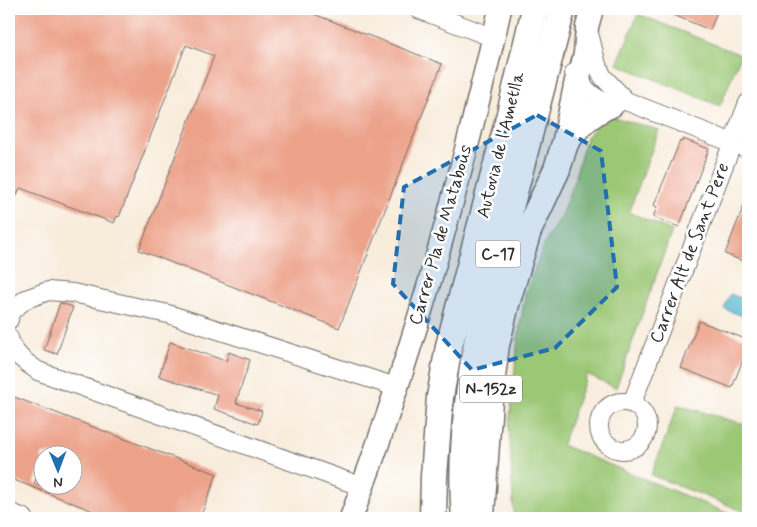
<svg xmlns="http://www.w3.org/2000/svg" width="757" height="527" viewBox="0 0 757 527" font-family="Mynerve,sans-serif">
	<style>
		.green { fill: #9cc876; stroke: #647a50 }
		.water { fill: #4eb5cc; stroke: #3c707c }
		.building { fill: #eda28a; fill-rule: evenodd }
		.lines { fill: none; stroke-linecap: round; stroke-linejoin: round }
		.minor-casing { stroke: #736f69; stroke-width: 20 }
		.major-casing { stroke: #736f69; stroke-width: 25 }
		.highway-casing { stroke: #736f69; stroke-width: 29 }
		.minor { stroke: #fff; stroke-width: 18 }
		.major { stroke: #fff; stroke-width: 22 }
		.highway { stroke: #fff; stroke-width: 26 }
		.marked { fill: #1f6fb2; fill-opacity: 0.2; stroke: #1f6fb2; stroke-width: 4; stroke-dasharray: 10 6; stroke-linejoin: round }
		.labels { text-anchor: middle; dominant-baseline: central; stroke-width: 5; stroke-linejoin: round; paint-order: stroke }
		.shield { fill: #fff; stroke: #6b6b6b; stroke-width: 1 }
		.shield-label { font-size: 16px; font-weight: bold; fill: #2b2b2b }
		.street-label { font-size: 18px; fill: #2b2b2b; stroke: #fff }
	</style>
	<rect width="100%" height="100%" fill="#fff"/>
	<filter id="ink" filterUnits="userSpaceOnUse"><feTurbulence type="fractalNoise" baseFrequency=".02" numOctaves="2"/><feDisplacementMap in="SourceGraphic" scale="10" xChannelSelector="R" yChannelSelector="G"/><feConvolveMatrix kernelMatrix="1 2 1 2 8 2 1 2 1" color-interpolation-filters="sRGB"/></filter>
	<filter id="wash" filterUnits="userSpaceOnUse"><feTurbulence type="fractalNoise" baseFrequency=".0096" numOctaves="4" result="noise"/><feDisplacementMap in="SourceGraphic" scale="20" xChannelSelector="R" yChannelSelector="G"/><feGaussianBlur stdDeviation="1.12" result="paint"/><feColorMatrix in="noise" values="0 0 0 0 0 0 0 0 0 0 0 0 0 0 0 0 0 1.4 0 .05"/><feComposite in="paint" operator="in"/></filter>
	<g filter="url(#wash)">
		<rect width="100%" height="100%" fill="#f8ecdb"/>
		<g class="green">
			<path d="M638,14L741,55L720,106L617,64Z"/>
			<path d="M606,115L659,130L629,212L672,231L616,388L587,374L562,445L739,518H514L509,428L518,338L526,290L545,243L562,213L574,181L586,138Z"/>
			<path d="M678,405L744,424L748,415V513L651,475Z"/>
		</g>
		<path class="water" d="M747,285H748V318L724,309L730,294L741,298Z"/>
		<g id="blocks">
			<g class="building">
				<path d="M9,9H301L442,64L339,328L139,250L214,56L186,45L119,217L117,216L114,223L20,188L9,214Z"/>
				<path d="M659,9H718L710,30Z"/>
				<path d="M683,139L709,149L679,227L653,217L657,207L654,205L680,141L682,142Z"/>
				<path d="M747,197L748,258L745,257L743,261L725,254Z"/>
				<path d="M60,303L73,307L57,354L44,350Z"/>
				<path d="M699,321L748,340V346L732,388L681,368Z"/>
				<path d="M170,342L226,361L229,352L250,360L236,403L262,411L258,424L214,409L218,395L159,376Z"/>
				<path d="M9,395L217,474L200,518H111L9,478ZM42,454H72V484H34L42,463Z"/>
			</g>
		</g>
	</g>
	<g filter="url(#ink)">
		<use href="#blocks" fill-opacity="0" stroke="#736f69" stroke-width="1"/>
		<g class="lines">
			<g class="minor-casing">
				<g id="minor">
					<path d="M418,9L494,38"/>
					<path d="M590,37L597,65L603,77L626,101L748,149"/>
					<path d="M574,73C582,88 600,106 618,103"/>
					<path d="M9,320L10,312L26,299L48,291L73,293L168,314L396,387"/>
					<path d="M9,338C13,354 25,362 38,371L363,487"/>
					<circle cx="623" cy="426" r="24"/>
					<path d="M632,403L748,103"/>
					<path d="M9,512L24,518"/>
				</g>
			</g>
			<g class="major-casing">
				<g id="major">
					<path d="M578,81L585,54L587,27L592,9"/>
					<path d="M351,518C398,393 437,264 470,134C480,92 491,51 500,9"/>
				</g>
			</g>
			<g class="highway-casing">
				<g id="highway">
					<path d="M567,140C579,123 592,112 611,104"/>
					<path d="M481,515L489,401L496,345L506,304L528,231L557,169L566,140L578,81"/>
					<path d="M433,518L434,476L440,397L449,346L508,122L535,9"/>
					<path d="M465,518C459,449 470,379 483,311L562,9"/>
				</g>
			</g>
			<use href="#minor" class="minor"/>
			<use href="#major" class="major"/>
			<use href="#highway" class="highway"/>
		</g>
	</g>
	<path class="marked" d="M537,115L601,151L617,287L555,348L472,370L393,284L404,187Z"/>
	<g class="labels">
		<g class="shield">
			<rect x="475.5" y="240.5" width="45" height="27" rx="4"/>
			<rect x="460" y="375.5" width="62" height="27" rx="4"/>
		</g>
		<g class="shield-label">
			<text x="498" y="254">C-17</text>
			<text x="491" y="389">N-152z</text>
		</g>
		<g class="street-label">
			<text transform="translate(501 145) rotate(-76)">Autovia de l'Ametlla</text>
			<text transform="translate(441 235) rotate(-74)">Carrer Pla de Matabous</text>
			<text transform="translate(690 253) rotate(-69)">Carrer Alt de Sant Pere</text>
		</g>
	</g>
	<rect width="757" height="527" fill="none" stroke="#fff" stroke-width="30"/>
	<g transform="translate(58 470) rotate(179)"><circle r="24" fill="#ffffff" stroke="#aaaaaa"/>
	<path d="M0-4L9 19L0 12L-9 19Z" fill="#1f6fb2"/>
	<text y="-8" font-size="14" font-weight="bold" text-anchor="middle" fill="#2b2b2b">N</text>
	</g>
</svg>
